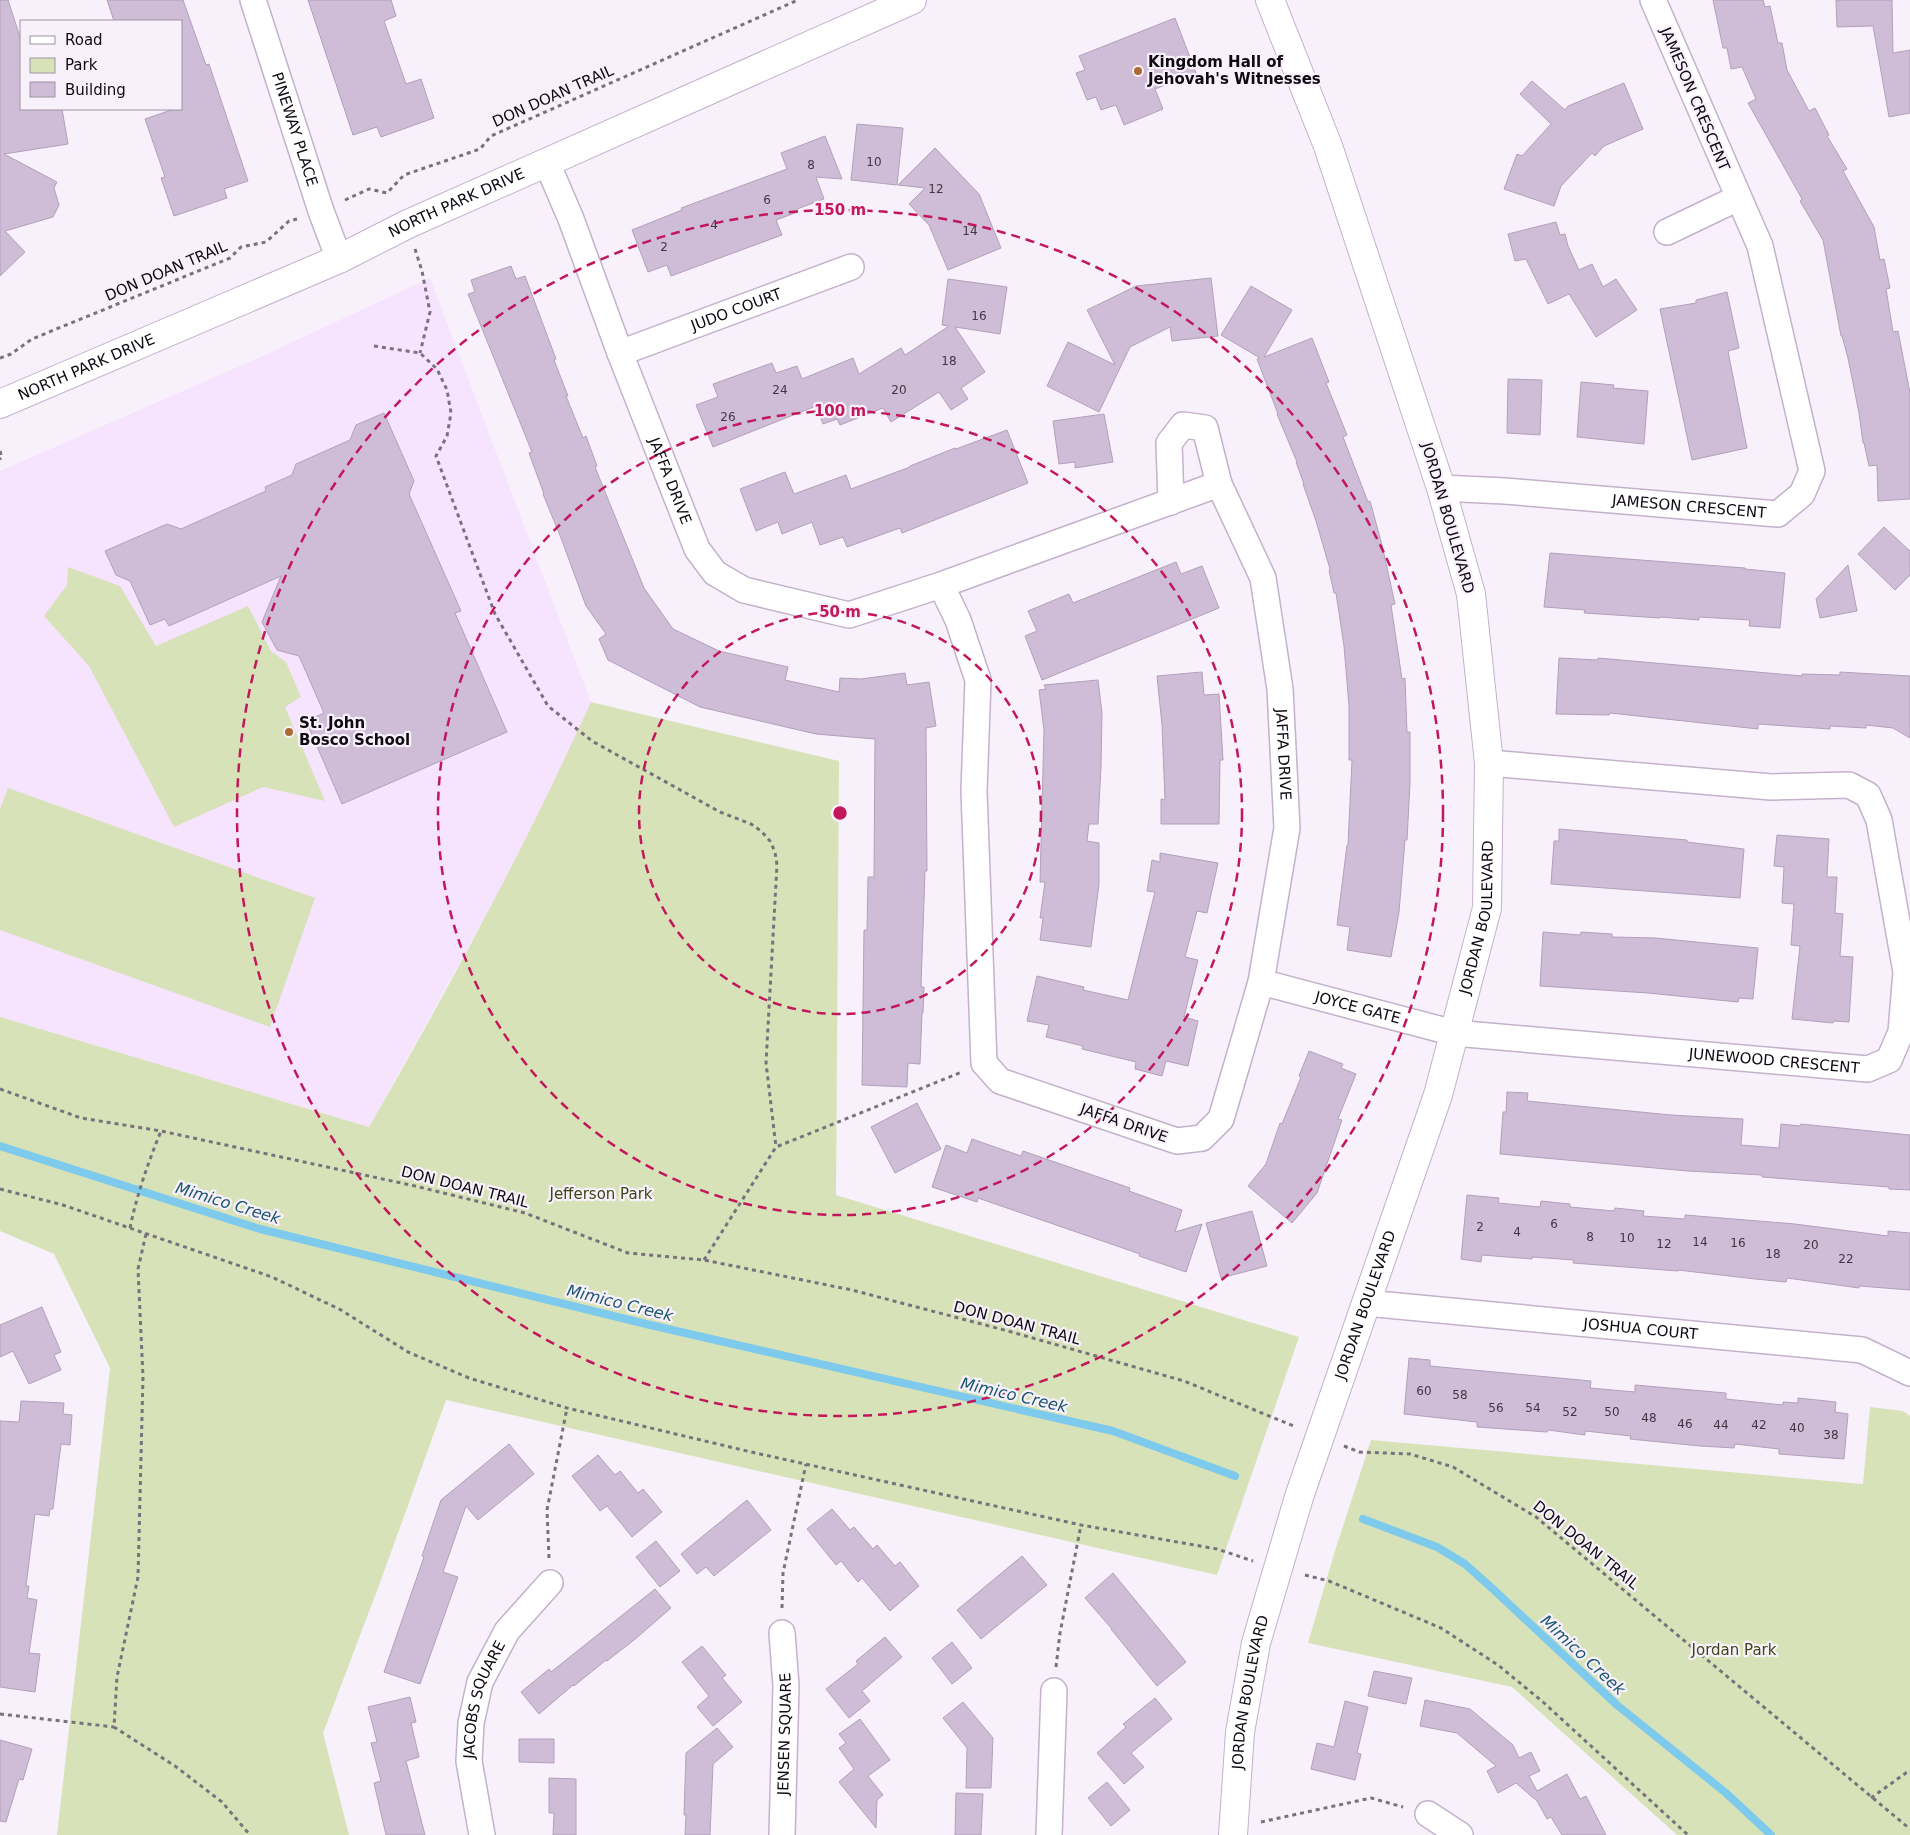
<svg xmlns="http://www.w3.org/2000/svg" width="1910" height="1835" viewBox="0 0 1910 1835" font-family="'DejaVu Sans',sans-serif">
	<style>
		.built { fill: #f6e3fe }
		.green { fill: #d8e2b8 }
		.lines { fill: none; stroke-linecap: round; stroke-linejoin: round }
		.stream { stroke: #7ecaed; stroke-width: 8 }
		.building { fill: #cfbdd7; stroke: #b2a0ba }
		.street-casing { stroke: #c4b1cb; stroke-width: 28 }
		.secondary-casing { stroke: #c4b1cb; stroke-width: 30 }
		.path { stroke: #79727c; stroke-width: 3; stroke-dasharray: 4 4; stroke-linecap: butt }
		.street { stroke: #fff; stroke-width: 25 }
		.secondary { stroke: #fff; stroke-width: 28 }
		.ring { fill: none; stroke: #c2185b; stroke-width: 2.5; stroke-dasharray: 9 6 }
		.poi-dot { fill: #ab6c33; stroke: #f8f1fc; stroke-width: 2 }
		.labels { text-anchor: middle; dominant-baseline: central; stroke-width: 4.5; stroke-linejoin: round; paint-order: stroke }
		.number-label { font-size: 12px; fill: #3f3643 }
		.poi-label { font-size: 15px; font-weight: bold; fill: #0f0912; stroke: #f8f1fc; text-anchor: start }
		.street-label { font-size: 15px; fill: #0f0912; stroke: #f8f1fc }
		.park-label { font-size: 15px; fill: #3c4513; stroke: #f8f1fc }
		.water-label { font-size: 16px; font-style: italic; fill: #19556e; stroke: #f8f1fc }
		.centre { fill: #c2185b; stroke: #f8f1fc; stroke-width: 2.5 }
		.ring-label { font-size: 15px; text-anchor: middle; font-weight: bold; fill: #c2185b; stroke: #f8f1fc; stroke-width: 4.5; stroke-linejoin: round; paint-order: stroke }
	</style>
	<rect width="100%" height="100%" fill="#f8f1fc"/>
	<path class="built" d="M430,278L591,702L564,762L491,906L369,1127L0,1017V471L265,355Z"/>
	<g class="green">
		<path d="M68,567L120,586L156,646L248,606L271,651L286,662L301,697L285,707L325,801L263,787L174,827L89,666L44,616L67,585Z"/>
		<path d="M591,702L839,761L836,1195L1299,1337L1217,1575L446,1400L381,1580L323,1733L349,1835H57L110,1368L54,1254L0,1231V1017L369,1127C449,988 525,847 591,702Z"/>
		<path d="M8,788L315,898L270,1027L0,930V809Z"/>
		<path d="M1870,1407L1903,1411L1910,1416V1835H1677L1512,1687L1308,1643L1334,1554L1371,1440L1863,1484Z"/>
	</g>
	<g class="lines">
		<g class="stream">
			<path d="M0,1146L260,1229L646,1324L1113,1431L1235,1476"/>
			<path d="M1363,1519L1437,1547L1465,1564L1494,1590L1617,1705L1726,1793L1771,1835"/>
		</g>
	</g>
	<g class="building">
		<path d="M0,0H8L21,40V109H62L68,144L4,154L57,182L54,188L59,205L53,217L5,231L25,252L0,276Z"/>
		<path d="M107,0H183L206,65L209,64L248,181L224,189L227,198L174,216L161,178L165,177L145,119L174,109H181V21H114Z"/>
		<path d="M308,0H391L396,16L384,21L406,84L421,79L434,118L381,137L377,127L353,135Z"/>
		<path d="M1713,0H1763L1765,7L1770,6L1778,43H1782L1787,70L1809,111L1815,108L1829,135L1827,136L1847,169L1843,171L1874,227L1880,260L1884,259L1890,288L1886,289L1893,332L1898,331L1910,393V499L1878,501L1877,465L1869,466L1864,443H1863L1859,413L1848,358L1842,336H1841L1823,240L1800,201L1802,199L1748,103L1756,99L1742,67L1731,69L1727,48H1723Z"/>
		<path d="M1836,0H1892L1893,53L1910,50V113L1889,117L1873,26L1837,27Z"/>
		<path d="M1175,18L1196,73L1155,89L1163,109L1124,125L1116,105L1101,110L1096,97L1087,100L1076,73L1085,70L1079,56Z"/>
		<path d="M1532,81L1565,110L1568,106L1624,83L1643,129L1604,146L1595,156L1592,153L1561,186L1554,206L1504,189L1517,154L1522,156L1551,124L1520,94Z"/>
		<path d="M857,124L903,128L897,185L851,180Z"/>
		<path d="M825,136L842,179L816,177L824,199L797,209L798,212L776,220L782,235L671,276L667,265L648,272L632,230L682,210L681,208L787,169L781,153Z"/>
		<path d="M935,148L979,194L1001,248L948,270L929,225L909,204L925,188L898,185Z"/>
		<path d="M1556,222L1560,235L1565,234L1568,246L1579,270L1592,264L1603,287L1616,279L1637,310L1596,337L1569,294L1548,304L1526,259L1515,261L1508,234Z"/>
		<path d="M511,266L516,279L525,276L556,359L554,360L568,396H566L583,438L586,436L597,466L595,467L644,588L673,629L719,651L788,667L785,680L839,692L840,678L861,679L905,673L907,685L929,682L936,726L926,728L927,871H925L921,987H924L923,1013H922L920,1064L908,1063L907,1087L862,1085L864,930H867L868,877H874L875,739L816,734L700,707L608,660L599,639L606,634L586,606L561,538L543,494H544L529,453L532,452L468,294L475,292L471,280Z"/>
		<path d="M1211,278L1218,336L1172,341L1170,327L1130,347L1099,412L1047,386L1068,342L1115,365L1087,310L1136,286Z"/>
		<path d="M948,279L1007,287L1000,334L955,327L985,372L961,388L968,399L951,410L939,392L891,422L883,408L840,425L837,419L823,424L816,406L713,447L696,405L718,397L713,384L772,363L776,373L797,366L802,379L853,358L859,374L901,348L905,355L949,326L942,325Z"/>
		<path d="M1251,286L1292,310L1264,357L1312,338L1329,382L1326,383L1347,435L1343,437L1368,502L1370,501L1382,545L1395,604L1391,605L1402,679L1405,678L1407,732H1410V783L1407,840H1405L1399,912L1391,957L1347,950L1350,927L1337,925L1347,845H1348L1352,760H1349V706L1344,646L1336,593H1334L1329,570L1330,569L1316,521L1303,484H1304L1296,462H1297L1277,414H1278L1257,359L1260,358L1221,335Z"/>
		<path d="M1727,292L1739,348L1728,351L1747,448L1692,460L1660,309L1696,303V300Z"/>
		<path d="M1508,379L1542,380L1540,435L1507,433Z"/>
		<path d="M1581,382L1614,385L1613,388L1648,391L1644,444L1577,437Z"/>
		<path d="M384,413L414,481L409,494L461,611L455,613L507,732L342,804L306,721L324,713L299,656L277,650L262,622L281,576L169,626L165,619L150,625L130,581L116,575L105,551L167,524L181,529L266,491L265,487L292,475L296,464L350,440L356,425Z"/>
		<path d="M1104,414L1113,462L1075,468V462L1059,464L1053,421Z"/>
		<path d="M1007,430L1028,483L902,533L900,528L847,547L843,537L820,545L812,522L782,534L778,522L756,531L740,489L785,472L794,494L846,475L851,489L910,467V466L955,448L956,449Z"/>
		<path d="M1884,527L1910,551V575L1895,590L1858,554Z"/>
		<path d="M1550,553L1745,568V569L1785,573L1780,628L1749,626L1750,620L1699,617V620L1660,617V618L1584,613L1585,610L1544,607Z"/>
		<path d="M1176,562L1181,574L1202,566L1219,608L1042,680L1025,636L1037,631L1028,611L1069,594L1073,603Z"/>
		<path d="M1848,565L1857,611L1820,618L1816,599Z"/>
		<path d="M1559,658L1598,660V658L1802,676V674L1840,675V672L1910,676V738L1893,728L1866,725V728L1830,726V729L1758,724V729L1610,713L1609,715L1556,714Z"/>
		<path d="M1202,672L1204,695L1219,694L1223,760H1220L1219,824H1161V799L1165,800L1162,725L1157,676Z"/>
		<path d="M1098,680L1102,713L1101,766L1098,824H1089L1087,841L1099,843V884L1091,947L1040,940L1043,918H1040L1045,882H1040L1044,730L1039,690L1046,689L1044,685Z"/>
		<path d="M1559,829L1687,840V842L1744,849L1740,898L1551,884L1554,841H1559Z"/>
		<path d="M1777,835L1829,839L1827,877H1837L1835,913L1843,914L1840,956L1853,957L1849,1022L1834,1021L1833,1023L1792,1019L1800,946L1791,945L1794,904L1782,903L1784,867L1774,866Z"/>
		<path d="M1160,853L1218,863L1207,913L1197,911L1185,957L1198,960L1184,1017L1198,1021L1188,1066L1166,1061L1162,1076L1135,1069L1136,1062L1082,1049L1083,1046L1046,1037L1049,1025L1027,1021L1037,976L1084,987L1083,990L1128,1000L1155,892L1147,891L1152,860L1160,862Z"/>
		<path d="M1543,932L1580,935L1581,932L1612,934V937L1655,938L1758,948L1753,999L1739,998L1738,1002L1648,993L1540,986Z"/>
		<path d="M1309,1051L1343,1064L1341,1068L1356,1074L1338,1119L1342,1120L1317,1193L1292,1223L1248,1186L1266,1164L1280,1123L1282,1124L1301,1077L1299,1076Z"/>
		<path d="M1507,1092L1528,1093L1527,1101L1671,1115L1743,1119L1741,1145L1779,1148L1781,1124L1800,1126L1801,1124L1910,1135V1190L1889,1189V1187L1762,1177V1175L1688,1171L1500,1154L1503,1112H1506Z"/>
		<path d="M917,1103L941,1149L895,1173L871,1127Z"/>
		<path d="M972,1139L1021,1156L1023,1151L1130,1188L1129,1191L1182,1210L1175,1232L1202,1224L1186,1272L1139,1256L1140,1254L978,1198L977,1202L932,1187L946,1145L967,1153Z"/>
		<path d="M1467,1195L1499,1198L1498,1203L1540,1207L1541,1201L1570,1204V1207L1614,1211L1615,1208L1644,1211L1643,1216L1685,1219V1215L1795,1224L1888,1236V1231L1910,1233V1290L1859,1286V1288L1787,1278L1786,1282L1755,1279L1678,1270V1271L1573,1263L1574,1260L1532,1257V1259L1482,1255L1481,1262L1461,1259Z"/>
		<path d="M1252,1211L1267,1266L1221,1278L1206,1223Z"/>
		<path d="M42,1307L61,1352L54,1355L61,1370L29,1384L13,1351L0,1357V1325Z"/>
		<path d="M1409,1358L1430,1360V1366L1591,1381L1590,1388L1635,1392V1385L1726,1393V1399L1783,1405V1402L1798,1403V1398L1836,1402L1835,1412L1848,1414L1844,1459L1779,1454V1449L1735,1444L1734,1448L1700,1446L1630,1439L1631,1436L1585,1431V1435L1548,1430L1547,1432L1477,1427V1422L1404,1414Z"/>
		<path d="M21,1401L64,1403L63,1414L72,1415L70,1445L61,1444L53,1509H50L49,1516L35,1514L26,1586H29L27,1598L37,1600L29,1653L40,1654L35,1692L0,1687V1421L19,1422Z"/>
		<path d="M509,1444L534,1474L478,1520L466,1506L443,1572L458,1577L420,1684L384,1672L424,1557L422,1556L441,1500Z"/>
		<path d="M598,1455L615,1475L620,1471L638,1493L643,1489L662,1512L632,1537L607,1506L600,1511L572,1476Z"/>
		<path d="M747,1500L771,1530L714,1576L706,1567L697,1574L681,1554Z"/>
		<path d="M832,1509L850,1530L854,1527L873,1549L877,1545L895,1566L900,1562L919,1586L890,1611L862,1578L858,1582L841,1561L836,1565L807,1529Z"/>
		<path d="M656,1541L680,1571L660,1587L636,1557Z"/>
		<path d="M1022,1556L1047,1585L981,1639L957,1610Z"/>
		<path d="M1113,1573L1186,1662L1157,1686L1111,1629H1112L1085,1598Z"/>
		<path d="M655,1589L671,1608L634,1640L607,1661L606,1660L574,1686L573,1685L539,1714L521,1692L549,1669L551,1672Z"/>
		<path d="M885,1637L902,1657L862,1691L870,1701L849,1718L826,1689L858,1664L856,1661Z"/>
		<path d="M952,1642L972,1668L952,1684L932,1658Z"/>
		<path d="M702,1646L726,1675L722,1678L742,1702L713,1726L697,1707L709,1696L682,1662Z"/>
		<path d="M1374,1671L1412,1678L1406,1704L1368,1696Z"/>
		<path d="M410,1697L416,1722L411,1723L419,1757L406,1761L425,1835H386L374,1783L381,1781L371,1743L377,1742L368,1707Z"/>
		<path d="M1155,1698L1172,1719L1131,1753L1144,1767L1124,1784L1097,1753L1126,1727L1123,1724Z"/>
		<path d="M1425,1700L1470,1709L1513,1745L1519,1758L1531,1752L1540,1771L1529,1776L1537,1791L1567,1774L1580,1799L1586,1796L1606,1835H1562L1551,1817L1547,1819L1537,1801L1516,1783L1498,1793L1487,1771L1496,1766L1457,1733L1420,1726Z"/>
		<path d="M1345,1701L1368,1707L1357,1753L1361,1754L1355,1780L1311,1769L1317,1743L1334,1747Z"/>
		<path d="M963,1702L993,1738L991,1788H966L967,1748L943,1718Z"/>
		<path d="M860,1719L890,1760L868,1776L883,1795L877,1800L876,1828L839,1782L854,1769L839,1748L846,1743L839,1734Z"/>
		<path d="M717,1728L733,1747L713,1764L710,1835H685L686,1815H684L686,1753Z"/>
		<path d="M519,1739H554V1763L519,1762Z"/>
		<path d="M0,1740L32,1749L23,1780L19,1779L6,1822L0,1821Z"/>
		<path d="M549,1778L576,1779V1835H553L554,1813H549Z"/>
		<path d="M1107,1782L1130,1810L1111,1826L1088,1798Z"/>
		<path d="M956,1793L983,1794L981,1835H955Z"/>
	</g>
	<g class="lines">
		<g class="street-casing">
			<g id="street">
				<path id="s1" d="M253,0L321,211L339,259"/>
				<path id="s2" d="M547,163L571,219L620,353L697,549L715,573L744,590L849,615L941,585L1219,484L1263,578L1280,689L1287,828L1261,982L1221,1119L1202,1138L1177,1141L1000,1081L984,1063L974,791L978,680L958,620L941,585"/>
				<path d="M1667,232L1738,198"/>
				<path id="s3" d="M620,353L851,267"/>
				<path id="s4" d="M1441,488L1505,491L1778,514L1802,494L1812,471L1760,246L1653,0"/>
				<path d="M1171,502L1169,443L1183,425L1205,428L1219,484"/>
				<path id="s5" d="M1261,982L1454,1033L1868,1069L1889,1060L1901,1032L1906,972L1879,820L1868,795L1849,785L1771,787L1489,763"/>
				<path id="s6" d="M1366,1303L1862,1350L1910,1373"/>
				<path d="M1428,1814L1460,1835"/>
				<path id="s7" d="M482,1835L469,1761L471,1723L480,1682L507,1631L550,1583"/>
				<path id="s8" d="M782,1835L786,1686L782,1633"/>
				<path d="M1049,1835L1054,1691"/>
			</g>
		</g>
		<g class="secondary-casing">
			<g id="secondary">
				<path id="s9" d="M0,404L339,259L408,224L912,0"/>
				<path id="s10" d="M1233,1835L1240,1732L1256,1643L1299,1497L1438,1095L1487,908L1489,763L1471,594L1441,488L1328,146L1270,0"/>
			</g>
		</g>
		<g class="path">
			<path d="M345,200L369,189L387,193L404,175L480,149L491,136L798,0"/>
			<path d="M415,249L422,271L430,312L420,353"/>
			<path d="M374,346L420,353L437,369L447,390L451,413L447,436L436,456L495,614L548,706L592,741L720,812L751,824L761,831L770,841L775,852L777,865L766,1063L776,1147"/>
			<path d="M0,358L11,354L32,339L230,258L241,247L266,242L289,221L297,219"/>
			<path d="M0,451L2,458L0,459"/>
			<path d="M0,1089L81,1118L161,1131L415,1186L525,1213L628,1253L704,1260L852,1290L1008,1331L1184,1381L1296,1427"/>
			<path d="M0,1189L63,1205L272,1277L341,1310L408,1352L469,1378L567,1408L751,1452L1081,1525L1217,1549L1253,1561"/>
			<path d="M130,1228C137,1194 148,1163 161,1131"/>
			<path d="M146,1234L138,1269L143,1377L138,1577L117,1677L114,1727L175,1766L222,1802L250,1835"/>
			<path d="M704,1260L776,1147L962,1072"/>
			<path d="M1344,1446L1359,1452L1410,1454L1453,1467L1536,1517L1910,1829"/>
			<path d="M549,1558L547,1510L567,1408"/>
			<path d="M1305,1575L1329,1581L1441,1628L1498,1665L1543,1702L1688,1835"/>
			<path d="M782,1608L783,1573L806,1464"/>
			<path d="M1056,1667L1060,1633L1081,1525"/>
			<path d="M0,1714L114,1727"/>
			<path d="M1871,1798L1910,1770"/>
			<path d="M1261,1822L1371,1798L1403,1807"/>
		</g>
		<use href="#street" class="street"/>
		<use href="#secondary" class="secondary"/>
	</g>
	<g class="ring">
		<circle cx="840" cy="813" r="201"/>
		<circle cx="840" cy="813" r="402"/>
		<circle cx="840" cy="813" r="603"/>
	</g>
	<g class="poi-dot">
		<circle cx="1138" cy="71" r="5"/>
		<circle cx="289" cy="732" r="5"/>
	</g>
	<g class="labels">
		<g class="number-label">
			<text x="874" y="162">10</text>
			<text x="811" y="165">8</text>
			<text x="936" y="189">12</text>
			<text x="767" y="200">6</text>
			<text x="714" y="225">4</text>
			<text x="970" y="231">14</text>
			<text x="664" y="247">2</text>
			<text x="979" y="316">16</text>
			<text x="949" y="361">18</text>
			<text x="780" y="390">24</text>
			<text x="899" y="390">20</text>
			<text x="728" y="417">26</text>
			<text x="1554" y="1224">6</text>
			<text x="1480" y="1227">2</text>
			<text x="1517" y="1232">4</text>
			<text x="1590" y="1237">8</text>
			<text x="1627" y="1238">10</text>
			<text x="1700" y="1242">14</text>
			<text x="1738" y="1243">16</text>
			<text x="1664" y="1244">12</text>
			<text x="1811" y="1245">20</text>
			<text x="1773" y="1254">18</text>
			<text x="1846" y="1259">22</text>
			<text x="1424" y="1391">60</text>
			<text x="1460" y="1395">58</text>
			<text x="1496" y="1408">56</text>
			<text x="1533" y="1408">54</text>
			<text x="1570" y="1412">52</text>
			<text x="1612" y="1412">50</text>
			<text x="1649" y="1418">48</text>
			<text x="1685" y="1424">46</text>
			<text x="1721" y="1425">44</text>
			<text x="1759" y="1425">42</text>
			<text x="1797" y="1428">40</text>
			<text x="1831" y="1435">38</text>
		</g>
		<g class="poi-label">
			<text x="1148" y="62">Kingdom Hall of<tspan x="1148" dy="17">Jehovah's Witnesses</tspan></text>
			<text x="299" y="723">St. John<tspan x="299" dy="17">Bosco School</tspan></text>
		</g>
		<g class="street-label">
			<text transform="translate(553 96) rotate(-24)">DON DOAN TRAIL</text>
			<text transform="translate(1695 99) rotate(67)">JAMESON CRESCENT</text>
			<text stroke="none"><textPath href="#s1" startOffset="136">PINEWAY PLACE</textPath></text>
			<text stroke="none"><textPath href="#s9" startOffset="499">NORTH PARK DRIVE</textPath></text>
			<text transform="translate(166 271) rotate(-23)">DON DOAN TRAIL</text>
			<text stroke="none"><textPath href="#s3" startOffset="124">JUDO COURT</textPath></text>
			<text stroke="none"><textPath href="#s9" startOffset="94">NORTH PARK DRIVE</textPath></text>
			<text stroke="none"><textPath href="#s2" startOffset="341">JAFFA DRIVE</textPath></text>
			<text stroke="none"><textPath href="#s4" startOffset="249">JAMESON CRESCENT</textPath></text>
			<text transform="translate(1448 518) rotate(74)">JORDAN BOULEVARD</text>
			<text stroke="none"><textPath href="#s2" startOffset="1260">JAFFA DRIVE</textPath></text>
			<text stroke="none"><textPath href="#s10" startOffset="954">JORDAN BOULEVARD</textPath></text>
			<text stroke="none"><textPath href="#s5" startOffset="100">JOYCE GATE</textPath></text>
			<text stroke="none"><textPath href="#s5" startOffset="521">JUNEWOOD CRESCENT</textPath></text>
			<text transform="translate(1124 1123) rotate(19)">JAFFA DRIVE</text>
			<text transform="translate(465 1187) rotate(14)">DON DOAN TRAIL</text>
			<text stroke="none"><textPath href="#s10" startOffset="549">JORDAN BOULEVARD</textPath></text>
			<text transform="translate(1017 1323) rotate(15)">DON DOAN TRAIL</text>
			<text stroke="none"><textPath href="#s6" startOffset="276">JOSHUA COURT</textPath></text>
			<text transform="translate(1586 1545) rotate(39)">DON DOAN TRAIL</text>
			<text stroke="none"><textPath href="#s10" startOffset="144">JORDAN BOULEVARD</textPath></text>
			<text stroke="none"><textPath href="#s7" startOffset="139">JACOBS SQUARE</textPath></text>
			<text stroke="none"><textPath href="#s8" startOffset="101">JENSEN SQUARE</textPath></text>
		</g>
		<g class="park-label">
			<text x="601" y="1194">Jefferson Park</text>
			<text x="1734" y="1650">Jordan Park</text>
		</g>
		<g class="water-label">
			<text transform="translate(228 1203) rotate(17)">Mimico Creek</text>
			<text transform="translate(620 1303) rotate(14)">Mimico Creek</text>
			<text transform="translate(1014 1395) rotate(13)">Mimico Creek</text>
			<text transform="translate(1583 1655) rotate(43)">Mimico Creek</text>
		</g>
	</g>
	<circle cx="840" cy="813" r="8" class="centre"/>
	<g class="ring-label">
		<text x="840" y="215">150 m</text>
		<text x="840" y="416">100 m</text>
		<text x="840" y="617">50 m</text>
	</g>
	<rect x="20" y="20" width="162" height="90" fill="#f8f1fc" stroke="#9b949e"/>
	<rect x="30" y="36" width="25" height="8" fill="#ffffff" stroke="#9b949e"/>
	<text x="65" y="45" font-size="15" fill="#0f0912">Road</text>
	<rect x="30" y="58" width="25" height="15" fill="#d8e2b8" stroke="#9b949e"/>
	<text x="65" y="70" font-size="15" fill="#0f0912">Park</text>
	<rect x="30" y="82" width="25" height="15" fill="#cfbdd7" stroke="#9b949e"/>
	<text x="65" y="95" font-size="15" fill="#0f0912">Building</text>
</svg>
